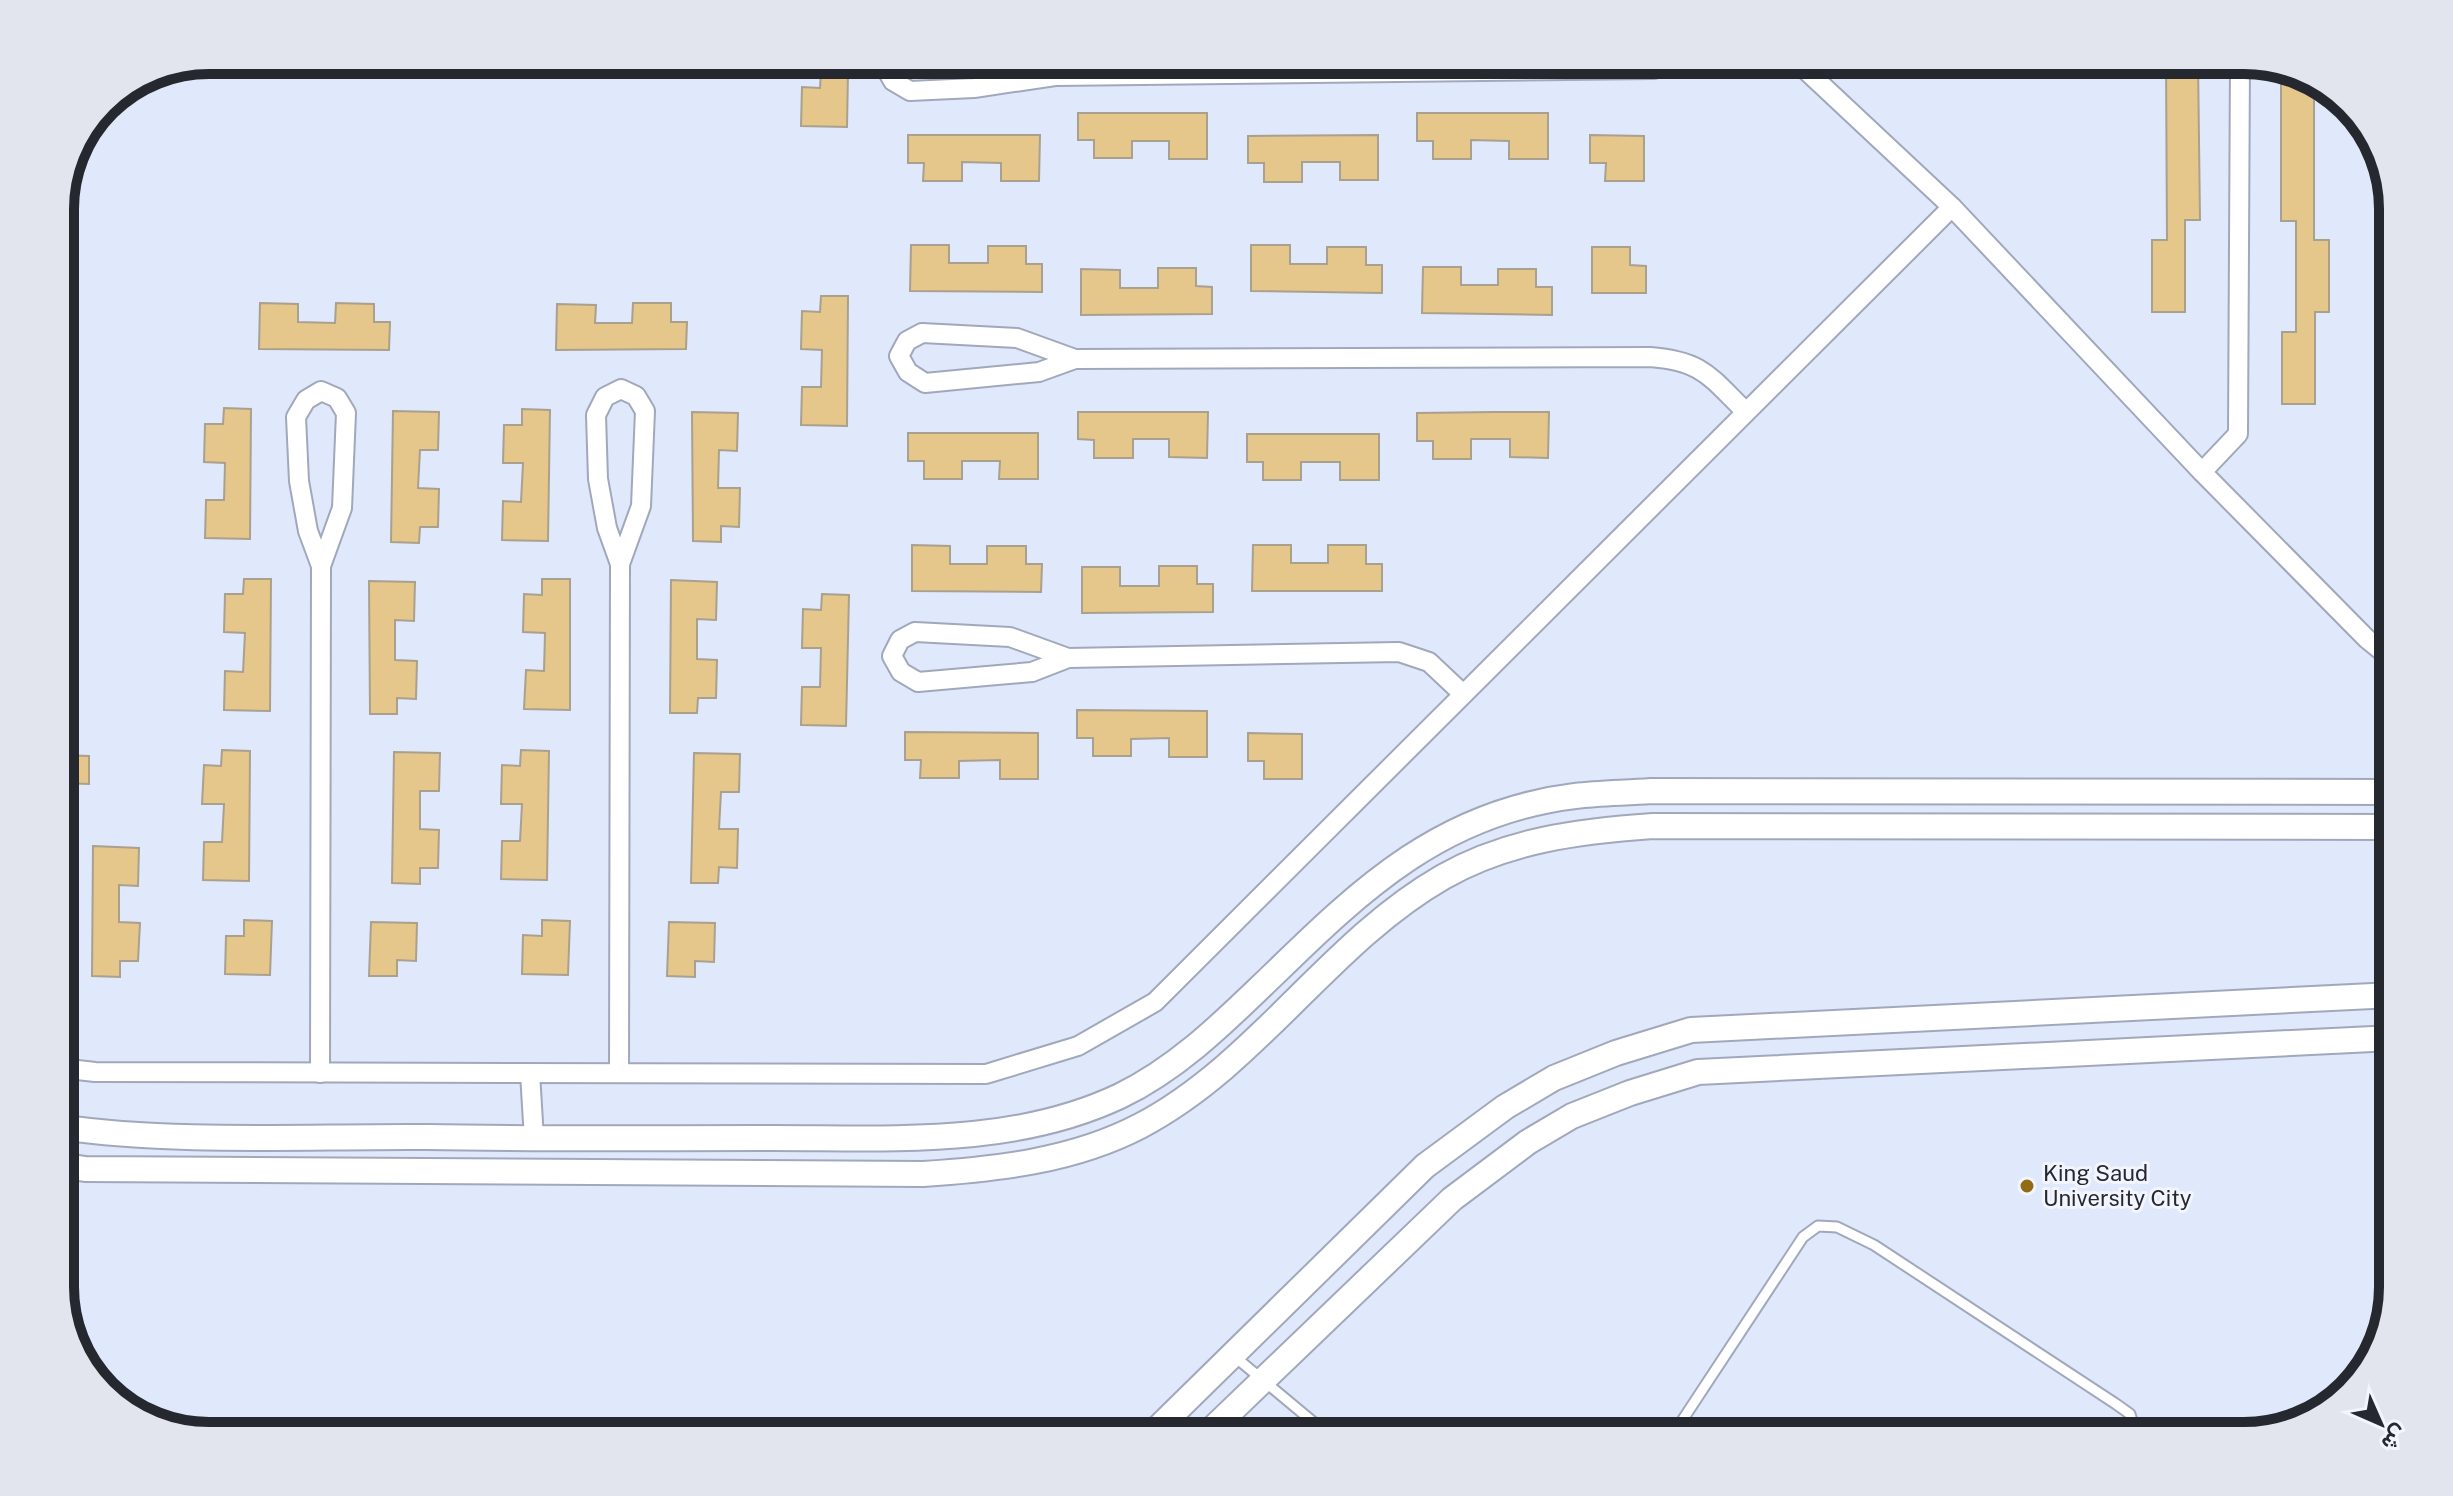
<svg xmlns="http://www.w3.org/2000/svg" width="2453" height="1496" viewBox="0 0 2453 1496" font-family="'Public Sans',Vazirmatn,sans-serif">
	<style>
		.building { fill: #e5c68b; stroke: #aaa08e; stroke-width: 2 }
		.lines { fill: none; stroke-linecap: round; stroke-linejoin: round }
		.service-casing { stroke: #a1a8bb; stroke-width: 13 }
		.minor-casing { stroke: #a1a8bb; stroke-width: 22 }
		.secondary-casing { stroke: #a1a8bb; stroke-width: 28 }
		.service { stroke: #fff; stroke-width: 9 }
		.minor { stroke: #fff; stroke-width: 18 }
		.secondary { stroke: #fff; stroke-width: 24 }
		.poi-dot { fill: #926c14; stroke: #f2f5fd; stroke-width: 3 }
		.labels { text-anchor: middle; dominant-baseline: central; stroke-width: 6; stroke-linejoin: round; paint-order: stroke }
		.poi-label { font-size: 22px; fill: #25282f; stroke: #f2f5fd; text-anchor: start }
		.rim { fill: none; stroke: #25282f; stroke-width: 10 }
	</style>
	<rect width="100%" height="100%" fill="#e0e8fc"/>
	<g class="building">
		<path d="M2166,60H2198L2200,220H2185V312H2152V240H2167Z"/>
		<path d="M2281,70L2314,79V240H2329V312H2315V404H2282V332H2296V221H2281Z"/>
		<path d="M821,72L848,73L847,127L801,126L802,87L820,88Z"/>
		<path d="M1078,113H1207V159H1169V141H1132V158H1094V140H1078Z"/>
		<path d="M1417,113H1548V159H1509V141L1471,140V159H1433V141H1417Z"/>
		<path d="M908,135H1040L1039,181H1001V163L962,162V181H923L924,163H908Z"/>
		<path d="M1378,135V180H1340V162H1302V182H1264V163H1248V136Z"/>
		<path d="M1590,135L1644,136V181H1605L1606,163H1590Z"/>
		<path d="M911,245H949V263H988V246H1026V264H1042V292L910,291Z"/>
		<path d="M1251,245H1290V264H1327V247H1366V265H1382V293L1251,291Z"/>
		<path d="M1592,247H1630V265L1646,266V293H1592Z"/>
		<path d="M1423,267H1461V285H1498V269H1536V287H1552V315L1422,313Z"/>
		<path d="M1158,268H1196V286L1212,287V314L1081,315V269L1120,270V288H1158Z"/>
		<path d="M821,296H848L847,426L801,425L802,387H821L822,350L801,349L802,311L820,312Z"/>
		<path d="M260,303L298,304V322L335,323L336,303L374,304V322H390L389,350L259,349Z"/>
		<path d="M633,303H671V322H687L686,349L556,350L557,304L596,305L595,323H632Z"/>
		<path d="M224,408L251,409L250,539L205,538L206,500H224L225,463L204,462L205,424H223Z"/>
		<path d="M522,409L550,410L548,541L502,540L503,501L521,502L523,463H503L504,425H522Z"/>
		<path d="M393,411L439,412L438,450H420L418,488L439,489L438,527H420L419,543L391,542Z"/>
		<path d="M692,412L738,413L737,451L719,450L718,488H740L739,527L721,526V542L693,541Z"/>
		<path d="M1078,412H1208L1207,458L1169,457V439H1133V458H1094V440L1078,439Z"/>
		<path d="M1494,412H1549L1548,458L1510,457V439H1471V459H1433V441H1417V413Z"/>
		<path d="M908,433H1038V479H999L1000,461H962V479H924V461H908Z"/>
		<path d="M1247,434H1379V480H1340V462H1301V480H1263V462H1247Z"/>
		<path d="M912,545L950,546V564H987V546H1026V564H1042L1041,592L912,591Z"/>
		<path d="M1253,545H1291V563H1328V545H1366V564H1382V591H1252Z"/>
		<path d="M1159,566H1197V584H1213V612L1082,613V567H1120V586H1159Z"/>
		<path d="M244,579H271L270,711L224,710L225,671L243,672L245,633L224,632L225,594H243Z"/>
		<path d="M542,579H570V710L524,709L526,670L544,671L545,633L523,632L524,594L542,595Z"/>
		<path d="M671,580L717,582L716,620L697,619V659L717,660L716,698H698L697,713H670Z"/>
		<path d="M369,581L415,582L414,621L395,620V660L417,661L416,699L397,698V714H370Z"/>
		<path d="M822,594L849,595L846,726L801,725L802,687H820L821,648H802L803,609L821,610Z"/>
		<path d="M1077,710L1207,711V757H1169V738L1131,739V756H1093V738H1077Z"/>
		<path d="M905,732L1038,733V779H1000V760L959,761V778H920L921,760H905Z"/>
		<path d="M1248,733L1302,734V779H1264V761H1248Z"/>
		<path d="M222,750L250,751L249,881L203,880L204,842H222L224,804H202L204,765L221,766Z"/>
		<path d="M521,750L549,751L547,880L501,879L502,841H520L522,804H501L502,765L520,766Z"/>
		<path d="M394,752L440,753L439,791H420V829L439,830L438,868H420V884L392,883Z"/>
		<path d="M694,753L740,754L739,792H721L719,829H738L737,868L719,867L718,883H691Z"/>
		<path d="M60,755L89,756V784L60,783Z"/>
		<path d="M93,846L139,848L138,886L119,885V922L140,923L138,961H120V977L92,976Z"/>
		<path d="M244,920L272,921L270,975L225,974L226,936H244Z"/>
		<path d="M542,920L570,921L568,975L522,974L523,935L542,936Z"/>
		<path d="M371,922L417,923L416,961L397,960V976H369Z"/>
		<path d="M669,922L715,923L714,962L695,961V977L667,976Z"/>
	</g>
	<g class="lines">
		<g class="service-casing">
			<g id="service">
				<path d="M1234,1356L1330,1436"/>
				<path d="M1672,1436L1803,1237L1818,1226L1837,1227L1874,1245L2116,1404L2130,1414L2135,1431L2131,1436"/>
			</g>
		</g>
		<g class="minor-casing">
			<g id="minor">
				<path d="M887,60L884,65L893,81L910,91L974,88L1055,76L1654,69L1676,60"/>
				<path d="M1032,60L1055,76"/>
				<path d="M1795,60L1952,207L2202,472L2367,639L2393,660"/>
				<path d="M1075,359L1039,372L925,383L908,372L899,356L907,341L922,333L1017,338L1075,359L1650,357C1703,361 1710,377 1746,412"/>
				<path d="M2202,472L2238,434L2240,60"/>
				<path d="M1068,658L1010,637L915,632L900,640L892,656L901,672L918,682L1032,672L1068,658L1399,652L1429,662L1463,694"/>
				<path d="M60,1068L95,1072L986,1074L1078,1046L1155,1002L1952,207"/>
				<path d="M320,1073L321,566L342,508L346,413L337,398L321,391L306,400L296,417L299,481L308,531L321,566"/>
				<path d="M530,1073L534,1139"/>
				<path d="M619,1073L620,564L641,506L645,411L636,396L621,389L605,397L596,415L598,479L607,528L620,564"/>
			</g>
		</g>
		<g class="secondary-casing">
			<g id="secondary">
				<path d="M60,1127C175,1144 309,1136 427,1137C538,1139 648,1138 759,1138C880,1137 1008,1149 1120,1096C1180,1067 1226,1020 1273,975C1363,887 1443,812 1575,796C1600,793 1626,793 1651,791L2393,792"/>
				<path d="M60,1165L85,1169L923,1174C997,1169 1073,1161 1140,1126C1258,1064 1328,943 1443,877C1508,840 1580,831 1653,826L2393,827"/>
				<path d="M1150,1436L1425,1166L1505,1107L1554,1078L1616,1053L1691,1030L2393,995"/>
				<path d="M1205,1436L1452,1199L1528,1142L1572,1116L1630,1093L1698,1072L2393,1038"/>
			</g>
		</g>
		<use href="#service" class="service"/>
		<use href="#minor" class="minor"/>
		<use href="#secondary" class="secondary"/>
	</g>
	<circle class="poi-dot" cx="2027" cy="1186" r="8"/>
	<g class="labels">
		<g class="poi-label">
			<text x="2043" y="1173">King Saud<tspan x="2043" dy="25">University City</tspan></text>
		</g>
	</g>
	<path d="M0 0H2453V1496H0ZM209 74H2244A135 135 0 0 1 2379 209V1287A135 135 0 0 1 2244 1422H209A135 135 0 0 1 74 1287V209A135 135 0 0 1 209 74Z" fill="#e2e5ed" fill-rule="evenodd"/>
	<path class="rim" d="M209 74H2244A135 135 0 0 1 2379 209V1287A135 135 0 0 1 2244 1422H209A135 135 0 0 1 74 1287V209A135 135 0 0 1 209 74Z"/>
	<g transform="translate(2381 1424) rotate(135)" stroke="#f2f5fd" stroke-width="6" paint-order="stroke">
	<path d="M0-6L14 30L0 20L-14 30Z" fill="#25282f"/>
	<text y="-12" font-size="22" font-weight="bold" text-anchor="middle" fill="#25282f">ش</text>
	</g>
</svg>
